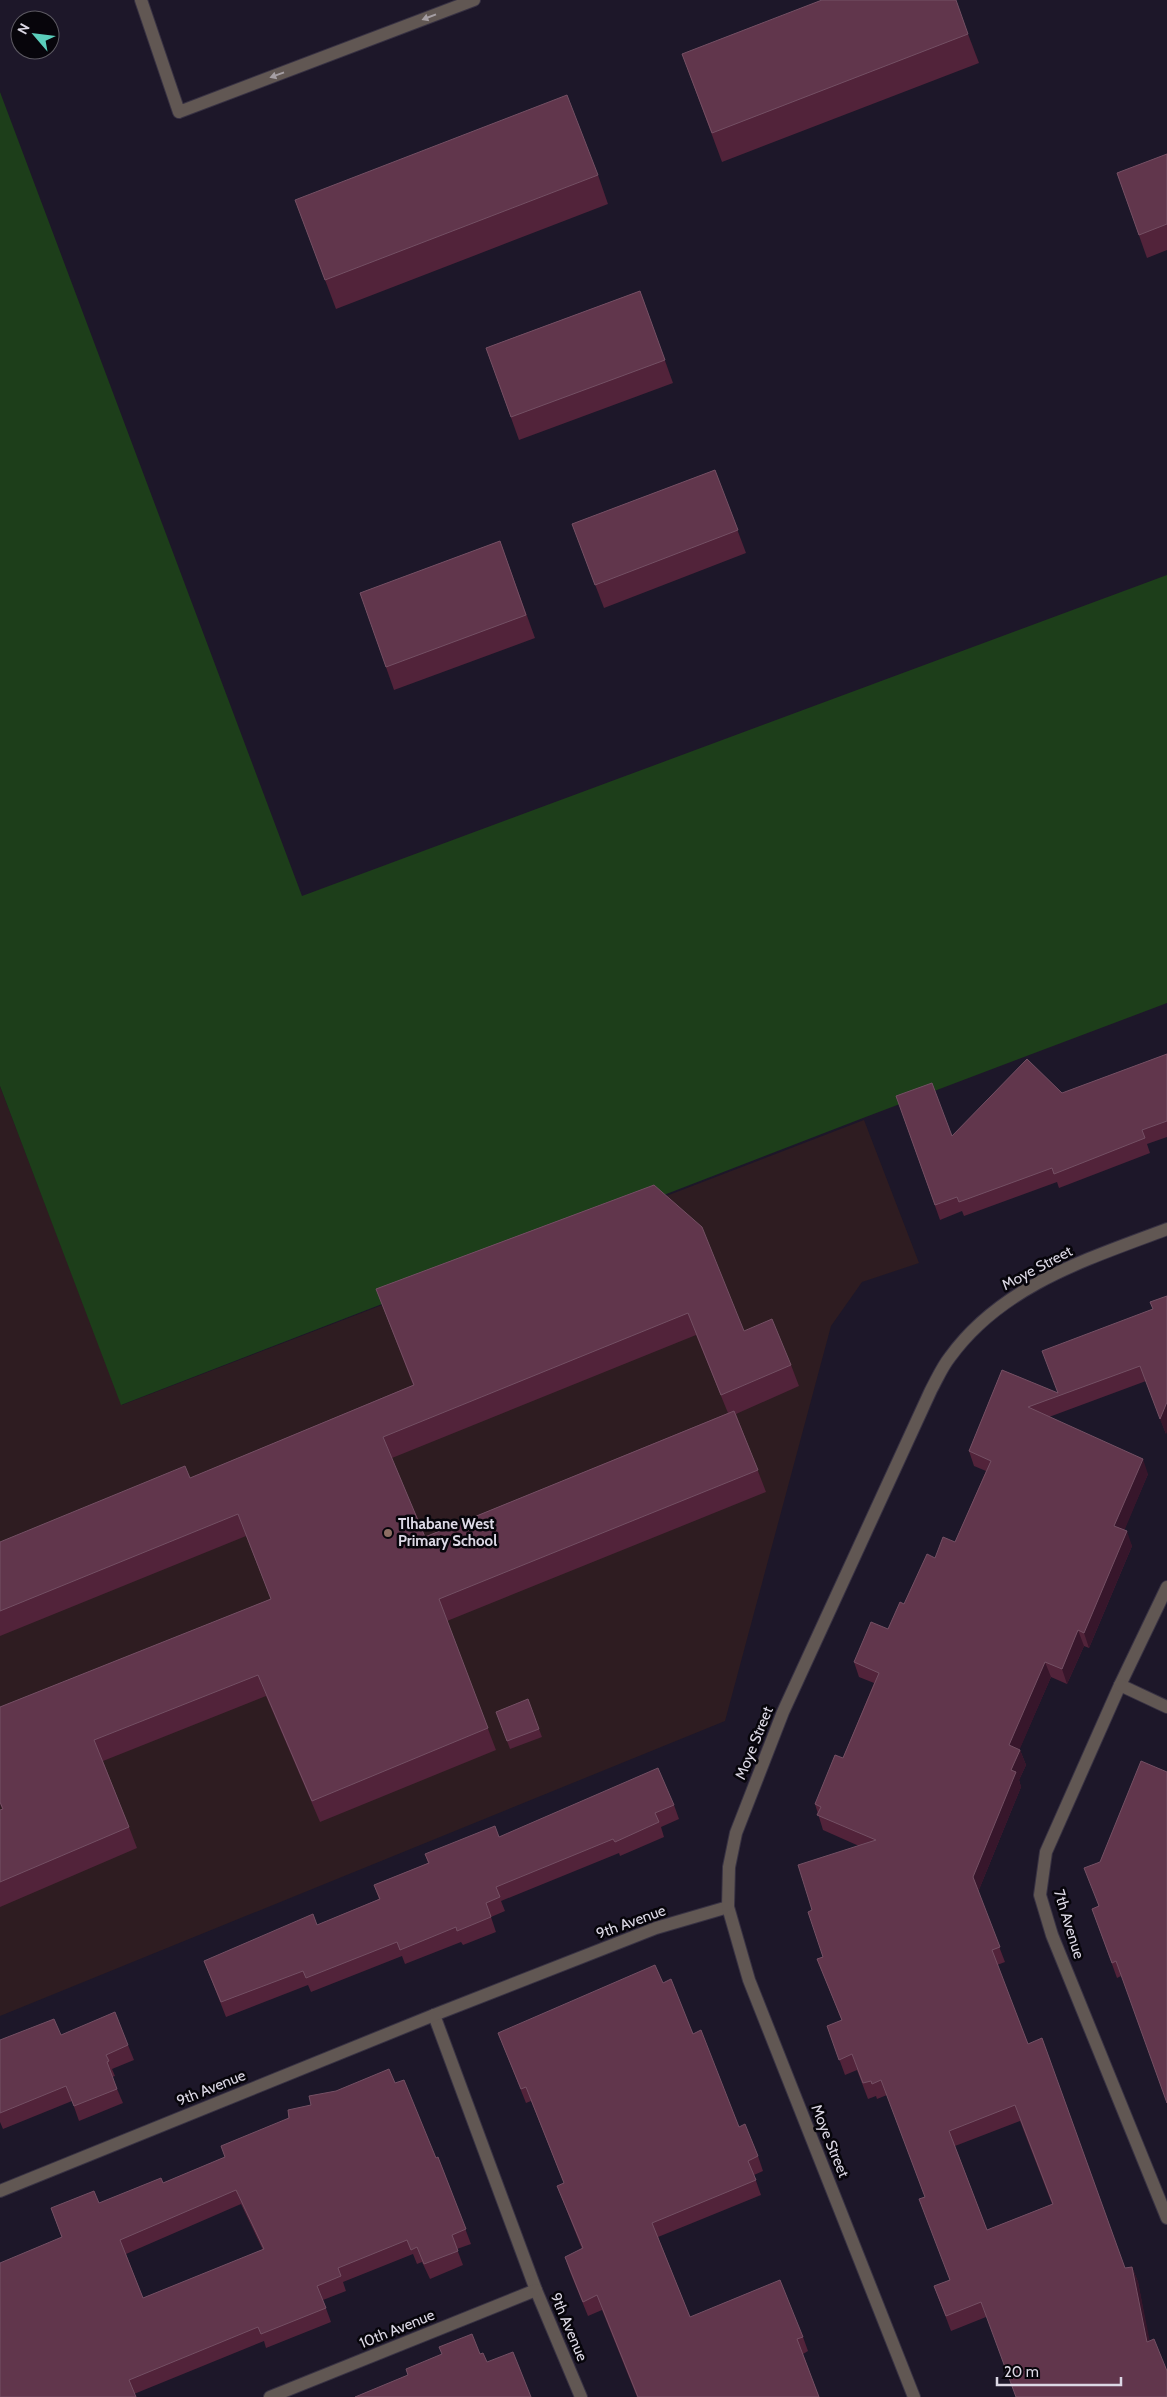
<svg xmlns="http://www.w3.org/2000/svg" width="1167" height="2397" viewBox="0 0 1167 2397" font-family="Cabin,sans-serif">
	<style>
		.education { fill: #2e1c21 }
		.green { fill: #1d3e1a }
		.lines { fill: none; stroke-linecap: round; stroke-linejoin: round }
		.street-casing { stroke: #383243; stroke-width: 14 }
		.street { stroke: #615753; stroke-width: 12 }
		.wall { fill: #52233a; fill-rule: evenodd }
		.shaded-wall { fill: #37162b }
		.building { fill: #61364c; stroke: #745064; fill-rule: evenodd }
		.oneway { fill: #a59ea3 }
		.education-dot { fill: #8d6e63; stroke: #07050b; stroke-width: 2 }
		.labels { text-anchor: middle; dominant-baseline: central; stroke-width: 5; stroke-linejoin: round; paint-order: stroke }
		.street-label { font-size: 15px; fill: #dcd8e5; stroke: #07050b }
		.poi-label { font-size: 15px; font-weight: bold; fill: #dcd8e5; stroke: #07050b; text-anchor: start }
	</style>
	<rect width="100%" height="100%" fill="#1d1729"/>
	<path class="education" d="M0,1086L122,1405L864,1120L919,1263L862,1282L831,1326L725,1721L0,2016Z"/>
	<path class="green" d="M0,92L302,896L1167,575V1003L863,1118L121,1405L0,1086Z"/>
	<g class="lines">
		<g class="street-casing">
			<g id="street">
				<path d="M141,0L179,112L474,0"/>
				<path d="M1167,1587L1120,1685L1046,1852L1040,1895L1052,1935L1167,2218"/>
				<path d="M1120,1685L1167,1707"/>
				<path d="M434,2015L536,2290L581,2397"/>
				<path d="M0,2191L434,2015L656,1928L728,1907"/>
				<path d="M270,2397L536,2290"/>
				<path d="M914,2397L749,1980L728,1907L729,1867L736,1833L783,1712L931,1390C937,1379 942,1367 950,1357C1002,1285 1088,1259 1167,1229"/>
			</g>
		</g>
		<use href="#street" class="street"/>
	</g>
	<g class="wall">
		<path d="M968,34L979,63L722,162L682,54Z"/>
		<path d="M1167,154V250L1147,258L1117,173Z"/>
		<path d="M598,175L608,204L336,309L295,200Z"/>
		<path d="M640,291L673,383L519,440L486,348Z"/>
		<path d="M715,470L746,553L604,608L572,524Z"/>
		<path d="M500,541L535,638L394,690L360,593Z"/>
		<path d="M1167,1054V1137L1147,1144L1150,1153L1059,1188L1057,1182L964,1216L962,1211L940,1220L896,1096L952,1136L1062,1093Z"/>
		<path d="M654,1185L744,1331L791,1365L799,1386L736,1414L766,1492L447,1621L496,1750L320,1822L266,1696L103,1761L129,1827L137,1848L0,1907V1810L2,1809L0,1804V1707L271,1599L246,1536L0,1636V1542L190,1478L413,1385L376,1289ZM696,1335L728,1413L425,1537L392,1458Z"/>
		<path d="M1167,1296V1430L1166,1434L1146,1381L1049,1417L1148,1474L1124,1530L1132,1546L1089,1648L1084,1646L1067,1684L1051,1677L1019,1750H1020L1026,1765L1019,1780L1021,1787L978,1892L1005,1962L997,1965L1028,2044L1125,2268L1132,2267L1138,2282L1149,2341L1167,2371L986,2317L951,2331L934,2286L950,2280L925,2197L887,2095L877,2099L876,2096L868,2099L857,2070L845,2075L827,2026L842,2021L817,1959L823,1957L812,1910L859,1846L823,1830L815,1804L843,1758L874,1683L859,1677L854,1662L888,1629L935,1558L955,1542L986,1471L974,1466L969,1451L1002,1370L1058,1393L1153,1309ZM1020,2121L1052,2204L987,2230L955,2146Z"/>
		<path d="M528,1699L542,1737L510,1749L496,1712Z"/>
		<path d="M674,1805L679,1819L661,1827L664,1837L620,1856L619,1853L501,1901L505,1911L491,1917L496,1932L463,1945L461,1942L405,1964L402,1956L311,1992L308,1985L226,2017L204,1961L317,1925L379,1899L374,1885L428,1863L425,1854L499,1837Z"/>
		<path d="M1100,1862L1121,1976L1117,1978L1092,1909L1098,1906Z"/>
		<path d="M663,1983L693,2034L739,2127L758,2156L763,2171L754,2175L761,2195L658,2237L690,2317L803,2337L808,2351L803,2354L819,2397H637L602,2310L588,2316L570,2272L565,2257L582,2249L557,2186L564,2183L531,2101L526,2103L498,2033Z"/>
		<path d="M61,2035L128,2045L134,2060L112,2069L115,2076L112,2077L123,2103L79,2121L72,2101L3,2129L0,2122V2040Z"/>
		<path d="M395,2083L436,2158L438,2157L471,2244L457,2249L463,2265L430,2279L422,2262L417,2264L413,2254L343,2282L346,2291L323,2300L331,2322L266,2348L264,2341L134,2394L62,2238L51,2208L99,2203L163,2183L225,2157L311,2105ZM241,2204L263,2250L143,2298L126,2254Z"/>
	</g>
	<g class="shaded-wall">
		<path d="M1167,1402V1430L1166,1434L1160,1419Z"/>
		<path d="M1143,1459L1148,1474L1120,1541L1114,1526Z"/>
		<path d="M1127,1531L1132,1546L1089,1648L1084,1633Z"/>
		<path d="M1078,1630L1084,1646L1067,1684L1062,1669Z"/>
		<path d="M1045,1662L1051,1677L1015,1760L1009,1745Z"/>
		<path d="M1020,1750L1026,1765L1019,1780L1021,1787L978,1892L973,1877L1011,1770Z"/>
		<path d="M1132,2267L1138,2282L1153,2357L1147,2342Z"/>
	</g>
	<g class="building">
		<path d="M822,0H956L968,34L712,133L682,54Z"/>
		<path d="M567,95L598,175L325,280L295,200Z"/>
		<path d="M1167,154V224L1139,235L1117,173Z"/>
		<path d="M640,291L665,360L511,417L486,348Z"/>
		<path d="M715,470L738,530L595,585L572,524Z"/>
		<path d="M500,541L526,615L386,667L360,593Z"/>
		<path d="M1167,1054V1121L1142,1130L1145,1138L1054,1174L1052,1168L959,1202L957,1197L935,1205L896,1096L932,1083L952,1136L1027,1059L1062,1093Z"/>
		<path d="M654,1185L702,1227L744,1331L772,1319L791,1365L721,1395L688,1313L383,1437L425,1537L734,1411L758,1470L439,1599L488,1728L312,1801L258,1675L94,1740L129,1827L0,1882V1810L3,1809L0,1802V1707L271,1599L238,1514L0,1611V1542L185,1466L190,1478L414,1385L376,1289Z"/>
		<path d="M1167,1296V1402L1160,1419L1140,1366L1028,1407L1143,1459L1114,1526L1127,1531L1084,1633L1078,1630L1062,1669L1045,1662L1009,1745L1020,1750L1011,1770L1016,1772L973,1877L1000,1947L992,1950L1028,2044L1042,2038L1125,2268L1132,2267L1147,2342L1154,2339L1167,2371V2397H1016L981,2302L946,2316L934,2286L950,2280L919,2199L925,2197L881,2080L872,2084L871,2081L863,2083L852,2054L839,2060L827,2026L842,2020L817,1959L823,1957L808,1912L812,1910L798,1865L876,1840L817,1815L821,1807L815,1804L835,1755L843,1758L879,1673L854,1662L871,1622L888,1629L900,1602L904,1604L927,1554L935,1558L943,1537L955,1542L991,1461L969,1451L1002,1370L1058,1393L1042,1351L1153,1309L1150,1302ZM1015,2105L1053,2204L987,2230L949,2131Z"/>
		<path d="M528,1699L539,1729L507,1741L496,1712Z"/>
		<path d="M1141,1761L1167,1772V2103L1116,1961L1112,1963L1092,1909L1099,1906L1084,1868L1100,1862Z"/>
		<path d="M658,1768L674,1805L655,1813L659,1822L615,1842L613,1839L496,1887L500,1897L486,1903L491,1917L457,1931L456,1927L400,1950L397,1942L306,1978L303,1971L221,2002L204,1961L313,1914L317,1925L380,1899L374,1885L429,1863L425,1854L495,1826L499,1837Z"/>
		<path d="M655,1965L663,1983L671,1979L693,2034L701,2030L739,2127L745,2124L758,2156L748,2161L756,2180L652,2223L690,2317L780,2280L803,2337L797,2339L819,2397H638L597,2295L583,2302L565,2257L583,2248L557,2186L564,2183L526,2087L521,2089L498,2033Z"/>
		<path d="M115,2012L128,2045L106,2055L109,2061L107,2062L117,2089L74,2106L66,2086L0,2113V2040L54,2019L61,2035Z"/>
		<path d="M389,2069L395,2083L404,2080L436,2158L438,2157L466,2229L452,2235L458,2251L424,2264L417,2247L411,2250L407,2240L338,2268L341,2276L317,2286L326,2308L261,2334L258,2327L129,2380L136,2397H0V2263L62,2237L51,2208L94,2191L99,2203L161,2178L163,2183L225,2157L221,2146L289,2118L288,2110L311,2105L309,2096L336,2091ZM236,2190L264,2249L143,2298L120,2240Z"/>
		<path d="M472,2334L480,2354L483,2353L487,2362L513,2352L531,2397H355L408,2375L406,2369L442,2354L439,2347Z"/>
	</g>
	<defs><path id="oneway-solid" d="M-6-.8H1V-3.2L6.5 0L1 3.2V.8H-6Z" transform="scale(1.25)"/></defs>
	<g class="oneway">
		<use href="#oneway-solid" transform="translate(429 17) rotate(159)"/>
		<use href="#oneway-solid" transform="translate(277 75) rotate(160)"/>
	</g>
	<circle class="education-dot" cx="388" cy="1533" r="5"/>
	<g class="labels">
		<g class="street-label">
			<text transform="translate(1037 1268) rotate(-28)">Moye Street</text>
			<text transform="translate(754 1743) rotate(-68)">Moye Street</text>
			<text transform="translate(631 1922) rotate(-20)">9th Avenue</text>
			<text transform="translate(1069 1924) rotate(73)">7th Avenue</text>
			<text transform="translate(211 2088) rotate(-22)">9th Avenue</text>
			<text transform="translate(830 2141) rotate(68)">Moye Street</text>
			<text transform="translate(569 2327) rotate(67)">9th Avenue</text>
			<text transform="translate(397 2329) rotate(-22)">10th Avenue</text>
		</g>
		<g class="poi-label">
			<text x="398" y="1524">Tlhabane West<tspan x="398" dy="17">Primary School</tspan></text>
		</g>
	</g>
	<g transform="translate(35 35) rotate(298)"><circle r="24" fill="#07050b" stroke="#5c5962"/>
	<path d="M0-4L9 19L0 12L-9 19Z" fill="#5bcebc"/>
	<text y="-8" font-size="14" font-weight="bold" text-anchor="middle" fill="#dcd8e5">N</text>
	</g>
	<path d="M997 2377v8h124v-8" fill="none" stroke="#dcd8e5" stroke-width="2.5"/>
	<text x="1004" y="2377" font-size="15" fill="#dcd8e5" stroke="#07050b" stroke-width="4" paint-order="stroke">20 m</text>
</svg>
